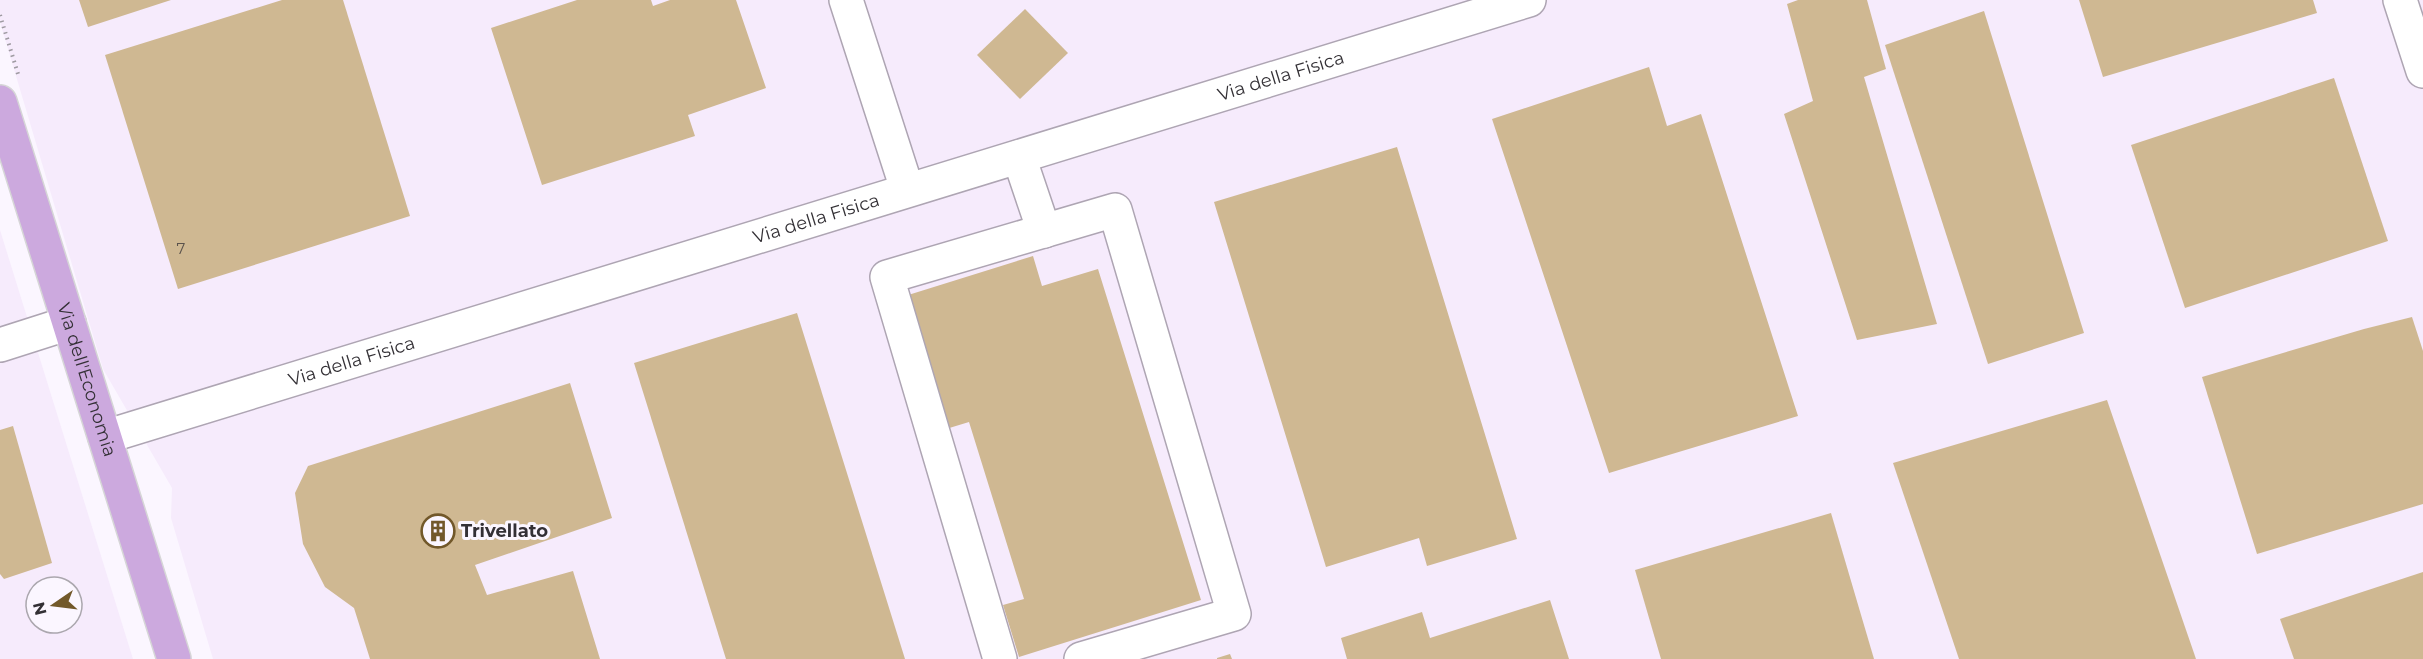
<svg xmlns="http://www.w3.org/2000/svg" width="2423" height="659" viewBox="0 0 2423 659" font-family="Montserrat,sans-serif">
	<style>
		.built { fill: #f6ebfc; fill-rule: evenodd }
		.building { fill: #cfb892 }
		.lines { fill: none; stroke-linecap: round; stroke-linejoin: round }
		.minor-casing { stroke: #aea5b3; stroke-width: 36 }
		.major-casing { stroke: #d6d6d7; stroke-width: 36 }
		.path { stroke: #9f9ba2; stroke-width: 4; stroke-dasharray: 1.5 4.5; stroke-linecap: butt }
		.minor { stroke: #fff; stroke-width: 33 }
		.major { stroke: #cca9de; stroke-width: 33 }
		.labels { text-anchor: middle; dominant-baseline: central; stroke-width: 6; stroke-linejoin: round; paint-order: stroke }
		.number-label { font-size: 15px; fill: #5a524c }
		.street-label { font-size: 18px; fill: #333035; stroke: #fbf6ff }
		.poi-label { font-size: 18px; font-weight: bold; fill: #333035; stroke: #fbf6ff; text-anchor: start }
	</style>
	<rect width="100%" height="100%" fill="#fbf6ff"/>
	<g class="built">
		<path d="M0,0H2423V659H213L171,518L172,488L103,369L0,22Z"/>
		<path d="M0,230L133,659H0ZM36,587H72V623H36Z"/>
	</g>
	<g class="building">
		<path d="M79,0H171L88,27Z"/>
		<path d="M282,0H343L410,216L178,289L105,55Z"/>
		<path d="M577,0H651L653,6L670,0H736L766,88L688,115L695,136L542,185L491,28Z"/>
		<path d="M1798,0H1867L1886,69L1864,77L1937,324L1857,340L1784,114L1813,101L1787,4Z"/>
		<path d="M2079,0H2313L2317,13L2103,77Z"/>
		<path d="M1025,9L1068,53L1020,99L977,55Z"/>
		<path d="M1984,11L2084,333L1988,364L1885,45Z"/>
		<path d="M1649,67L1667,126L1701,114L1798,416L1609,473L1492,119Z"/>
		<path d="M2334,78L2388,241L2185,308L2131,145Z"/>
		<path d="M1397,147L1517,539L1427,566L1419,538L1326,567L1214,202Z"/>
		<path d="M1033,256L1042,286L1098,269L1201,600L1019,657L1003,605L1024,599L969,422L946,429L905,296Z"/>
		<path d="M797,313L905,659H726L634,363Z"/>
		<path d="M2412,317L2423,351V504L2257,554L2202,377L2364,329Z"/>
		<path d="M570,383L612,518L475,565L487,595L573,571L600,659H370L354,608L325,587L303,544L295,493L308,466Z"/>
		<path d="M2107,400L2196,659H1959L1893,463Z"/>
		<path d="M13,426L52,563L4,579L0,574V430Z"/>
		<path d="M1831,513L1874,659H1661L1635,570Z"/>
		<path d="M2423,572V659H2294L2280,619Z"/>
		<path d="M1550,600L1569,659H1347L1341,638L1422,612L1430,638Z"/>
		<path d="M1230,654L1232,659H1217V658Z"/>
	</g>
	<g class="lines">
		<g class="minor-casing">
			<g id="minor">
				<path d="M846,0L907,189"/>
				<path d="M2400,0L2423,71"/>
				<path d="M1019,157L1044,231"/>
				<path d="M0,345L69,323"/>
				<path id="s1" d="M105,437L1529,0"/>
				<path d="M1000,659L887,277L1115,210L1234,614L1081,659"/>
			</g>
		</g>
		<g class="major-casing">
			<g id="major">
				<path id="s2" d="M0,102L174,659"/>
			</g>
		</g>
		<path class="path" d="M0,15L18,74"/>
		<use href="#minor" class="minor"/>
		<use href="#major" class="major"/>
	</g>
	<defs>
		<g id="building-ring" transform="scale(1.725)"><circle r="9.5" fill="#fbf6ff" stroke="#72582a" stroke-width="1.5"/><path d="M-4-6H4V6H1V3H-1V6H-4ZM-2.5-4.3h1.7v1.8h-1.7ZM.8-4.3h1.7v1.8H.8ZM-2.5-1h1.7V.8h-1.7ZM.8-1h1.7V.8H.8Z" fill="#72582a"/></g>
	</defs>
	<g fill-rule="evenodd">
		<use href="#building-ring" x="438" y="531"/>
	</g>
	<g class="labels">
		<g class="number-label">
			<text x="181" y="248">7</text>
		</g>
		<g class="street-label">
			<text stroke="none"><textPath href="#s1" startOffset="1230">Via della Fisica</textPath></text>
			<text stroke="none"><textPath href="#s1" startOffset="744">Via della Fisica</textPath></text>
			<text stroke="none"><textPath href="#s1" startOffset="258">Via della Fisica</textPath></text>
			<text stroke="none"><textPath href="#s2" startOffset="291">Via dell'Economia</textPath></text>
		</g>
		<g class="poi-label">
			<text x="461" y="531">Trivellato</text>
		</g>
	</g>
	<g transform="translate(54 605) rotate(256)"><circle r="28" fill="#fbf6ff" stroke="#aba7ae" stroke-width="1.5"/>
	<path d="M0-4.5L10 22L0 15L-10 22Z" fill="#72582a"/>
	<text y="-9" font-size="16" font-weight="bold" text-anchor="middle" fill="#333035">N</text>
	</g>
</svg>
